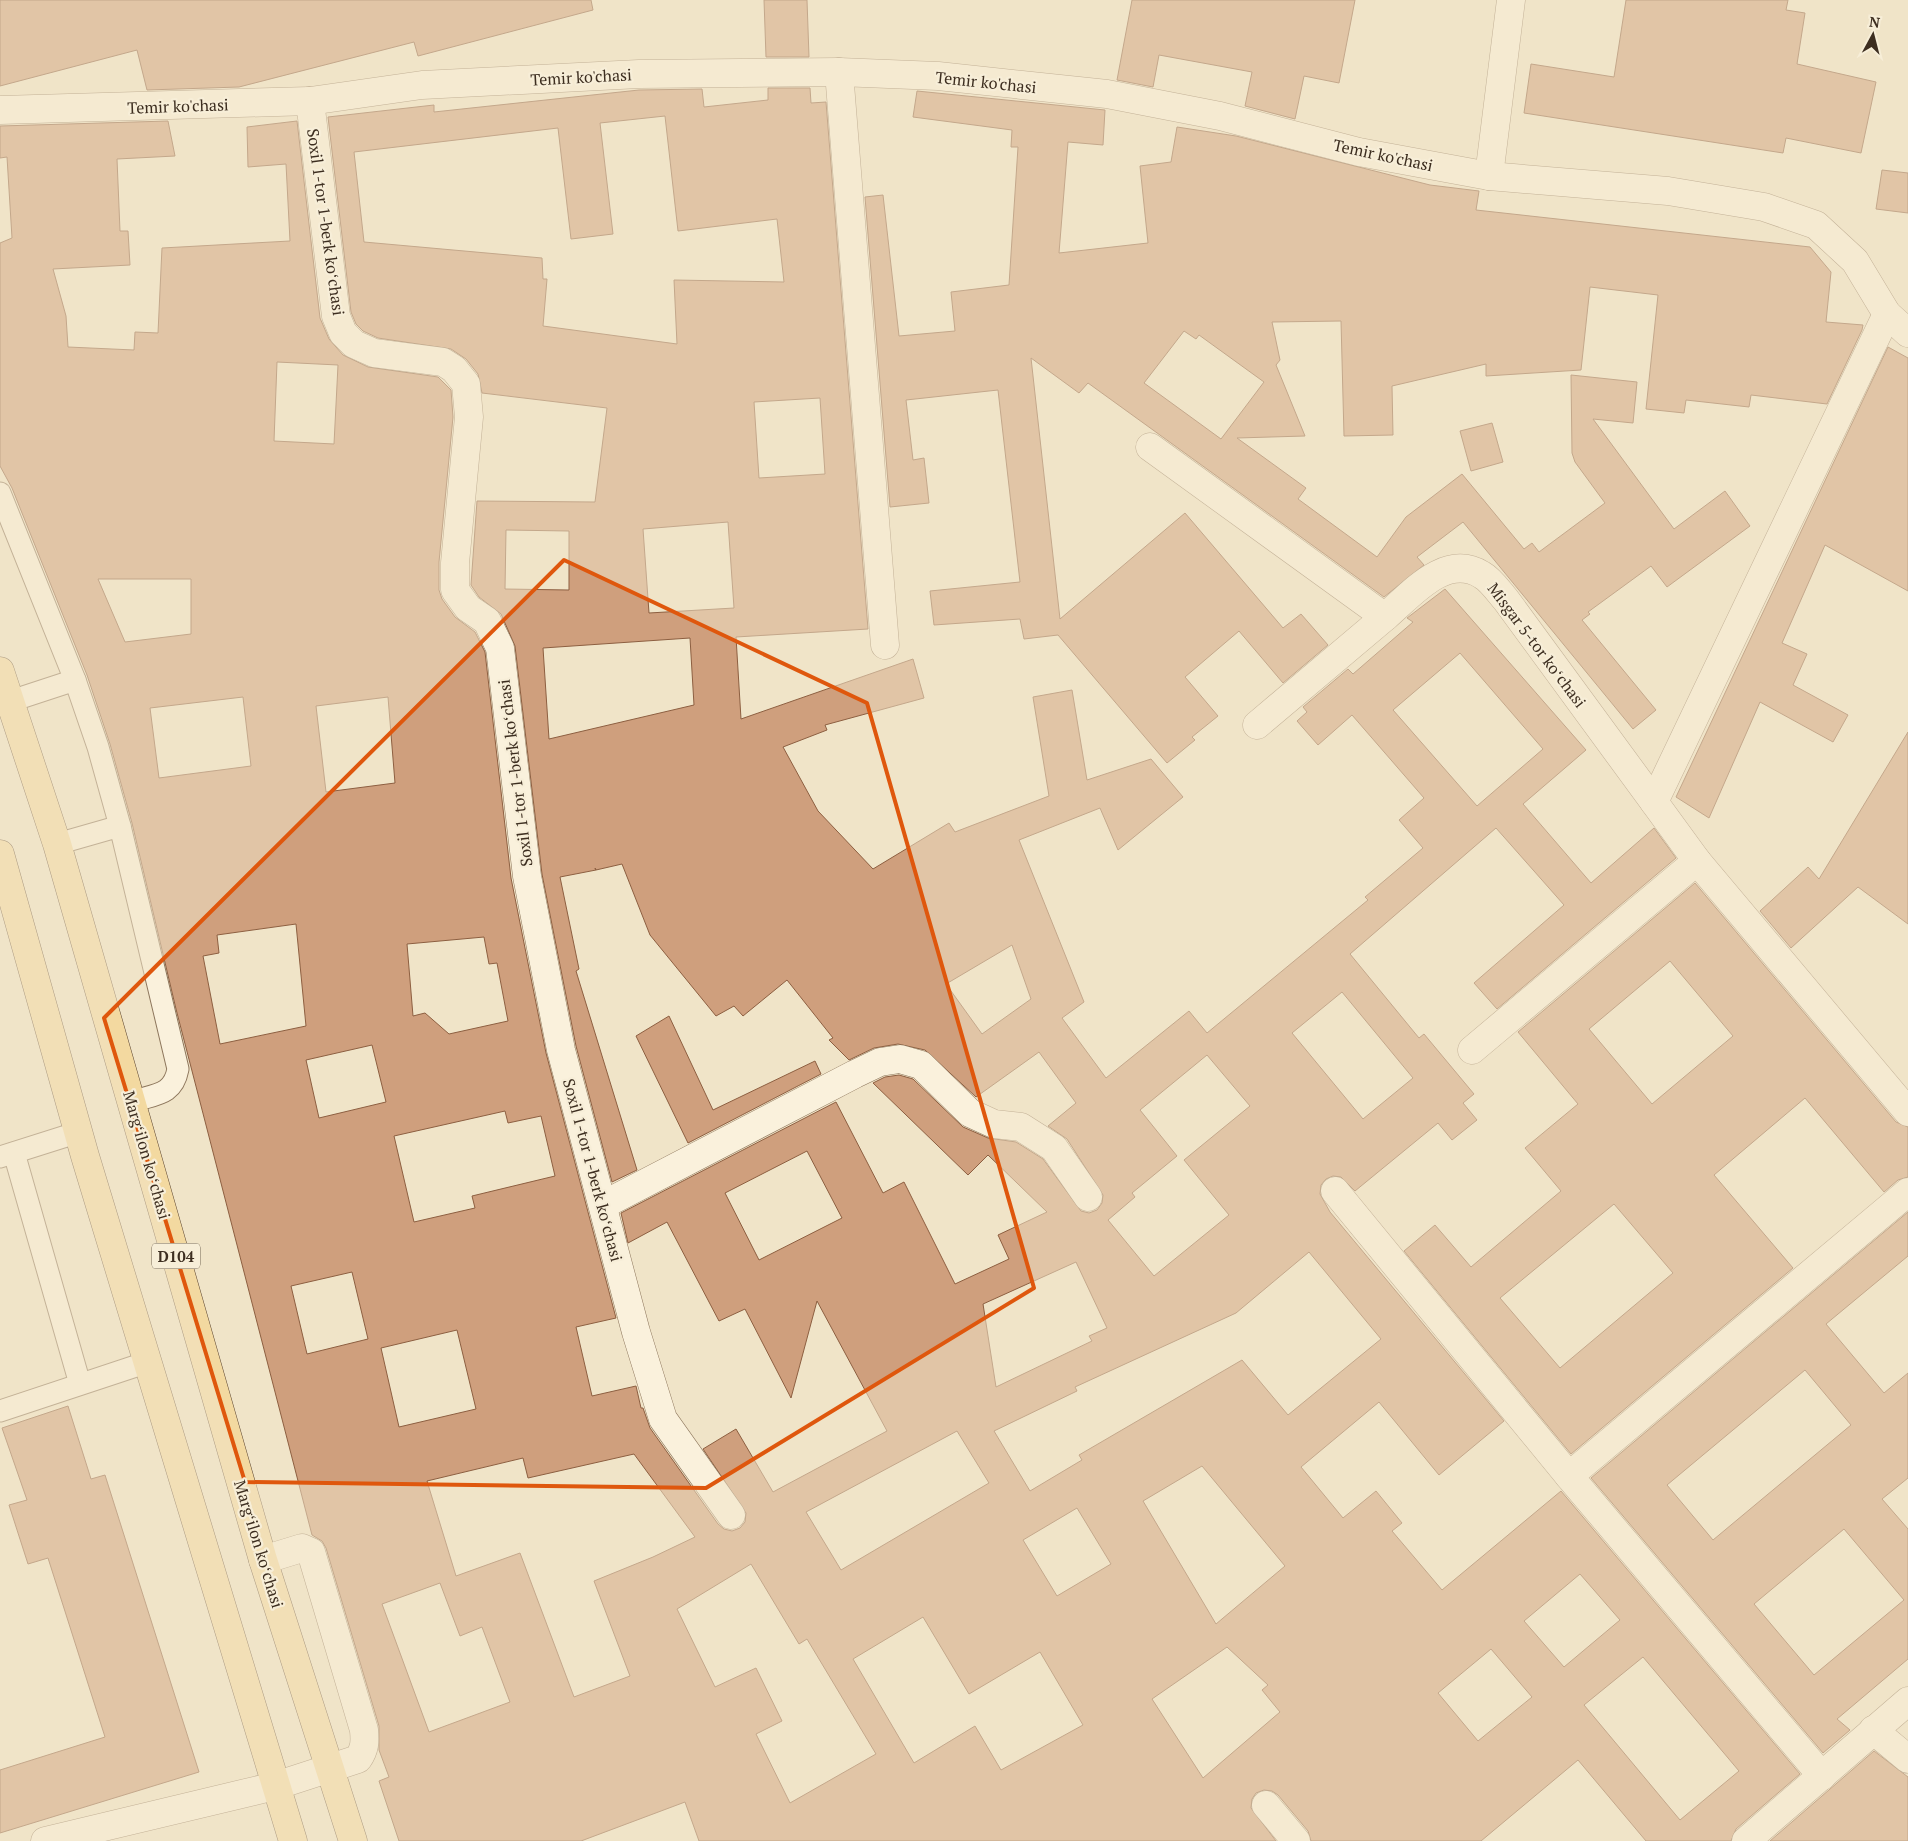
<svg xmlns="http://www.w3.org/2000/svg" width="1908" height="1841" viewBox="0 0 1908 1841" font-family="'PT Serif',serif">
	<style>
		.building { fill: #cf9f7d; stroke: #8d5f41; fill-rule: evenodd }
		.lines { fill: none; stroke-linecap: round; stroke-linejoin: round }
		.service-casing { stroke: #8d765c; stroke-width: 23 }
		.minor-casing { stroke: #8d765c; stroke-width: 29 }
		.primary-casing { stroke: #5b4430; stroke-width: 29 }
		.service { stroke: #faf1dc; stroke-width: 21 }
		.minor { stroke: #faf1dc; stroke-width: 28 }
		.primary { stroke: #f3d9a0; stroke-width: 28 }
		.marked { fill: none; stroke: #df570d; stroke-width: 4; stroke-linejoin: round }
		.labels { text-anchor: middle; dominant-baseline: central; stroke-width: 4.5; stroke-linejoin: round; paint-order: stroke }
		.shield { fill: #f7eed8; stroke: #756857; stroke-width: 1 }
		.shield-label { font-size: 15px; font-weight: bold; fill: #3d2e20 }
		.street-label { font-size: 16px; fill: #3d2e20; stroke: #f7eed8 }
	</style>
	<rect width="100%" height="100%" fill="#f0e4c8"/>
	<g class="building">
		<path d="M0,0H591L593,10L418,56L414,42L239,87L147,90L137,50L0,86Z"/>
		<path d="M764,0H807L809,57H766Z"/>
		<path d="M1132,0H1355L1339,83L1304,76L1295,119L1245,106L1252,72L1159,55L1153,87L1117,80Z"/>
		<path d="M1626,0H1788L1786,10L1805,13L1797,64L1876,82L1861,153L1786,138L1783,153L1524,113L1531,64L1614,77Z"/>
		<path d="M768,88H810L811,103L826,102L868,629L736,637L741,719L913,659L924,698L825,725L827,730L783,747L818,811L873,869L949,823L955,832L1049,796L1033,697L1072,690L1087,780L1151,759L1183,797L1118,850L1100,808L1019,840L1084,1002L1062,1018L1106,1078L1189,1011L1207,1033L1368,900L1365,897L1423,848L1399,820L1424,798L1352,715L1318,745L1297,721L1307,712L1303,707L1348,669L1353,674L1413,622L1407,618L1445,589L1586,750L1523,804L1591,883L1654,828L1676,858L1497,1009L1474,983L1564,905L1496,828L1350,954L1419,1038L1424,1034L1474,1094L1463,1103L1477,1120L1452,1140L1438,1123L1355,1191L1341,1177L1333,1176L1326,1179L1321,1185L1320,1194L1330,1212L1504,1421L1439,1475L1379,1402L1301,1467L1343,1518L1376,1491L1402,1523L1392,1531L1442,1590L1561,1491L1800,1774L1736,1829L1731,1841H1646L1578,1760L1481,1841H1311L1308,1831L1278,1795L1272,1791L1264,1790L1256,1793L1252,1799L1251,1808L1276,1841H699L685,1802L581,1841H399L379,1781L389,1777L379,1750V1726L326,1548L322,1541L312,1535L176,1009L132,823L110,744L87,675L12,488L0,466V243L12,238L7,157L0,158V126L168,121L175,156L117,159L120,231H128L130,265L53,269L66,316L68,347L134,350L135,332L158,333L162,248L290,241L286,164L248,167L247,127L297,121L320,318L329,339L343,355L368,367L438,377L451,390L453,417L439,562V590L442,599L455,617L475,632L485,652L511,878L546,1053L616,1318L576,1327L592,1396L636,1386L641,1408H643L650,1428L718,1524L724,1529L732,1531L740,1528L745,1522L746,1513L703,1449L736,1429L773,1492L887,1431L817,1301L791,1398L745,1309L719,1321L667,1222L628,1243L621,1213L836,1102L883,1193L904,1182L955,1284L1009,1259L998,1235L1047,1212L988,1155L968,1175L873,1083L885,1077L899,1075L913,1079L963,1127L988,1138L1016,1142L1043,1159L1081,1211L1089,1213L1097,1210L1102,1203L1103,1195L1067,1139L1048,1126L1076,1103L1039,1052L976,1097L925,1050L898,1044L874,1048L849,1060L829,1040L833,1038L787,980L743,1016L734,1006L716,1016L650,935L622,864L596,870L595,868L596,870L560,877L579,969L576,971L637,1170L612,1182L576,1046L542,874L515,646L501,614L479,597L471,585L477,501L595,502L607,408L482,393L478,374L466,359L451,349L378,338L363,331L356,324L351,312L328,117L434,105V112L639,90L702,89L704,107L768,100ZM665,116L678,231L777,219L784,282L674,280L677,344L543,326L547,279H543L542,258L364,242L354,152L558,128L571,239L613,234L600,123ZM277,362L338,365L334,444L274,441ZM820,398L825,474L759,478L754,402ZM728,522L734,608L649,613L643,529ZM506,530L569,531V590L505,589ZM98,579H191V634L125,642ZM690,638L694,705L549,739L543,648ZM1460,653L1543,749L1477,806L1393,710ZM243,697L251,766L159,778L150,708ZM388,697L395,783L326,792L316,706ZM296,924L306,1026L220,1044L203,956L219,953L217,935ZM484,937L489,964L497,963L508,1021L449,1034L425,1013L413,1016L407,944ZM1012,945L1031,999L982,1034L946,984ZM1342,992L1413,1078L1363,1119L1292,1033ZM372,1045L386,1102L319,1118L306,1060ZM1207,1055L1250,1106L1184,1160L1229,1215L1154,1276L1108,1220L1135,1197L1132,1193L1177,1156L1140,1110ZM505,1111L508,1123L541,1116L555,1176L472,1196L475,1208L414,1222L394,1136ZM807,1151L842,1218L759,1260L725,1193ZM1309,1252L1381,1339L1288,1415L1242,1360L1079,1455L1082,1460L1030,1491L994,1431L1077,1391L1075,1387L1236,1313ZM1076,1262L1107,1328L1089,1336L1092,1341L996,1387L983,1304ZM352,1272L368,1339L307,1354L291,1286ZM457,1330L476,1409L399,1427L381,1348ZM957,1431L989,1483L841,1570L806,1512ZM634,1454L695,1537L653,1557L594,1581L630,1676L574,1697L520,1553L456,1576L427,1481L523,1458L528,1478ZM1202,1466L1285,1566L1216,1624L1143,1501ZM1077,1508L1111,1564L1057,1596L1023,1540ZM751,1564L799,1644L807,1639L876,1754L790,1803L756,1734L782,1721L756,1668L715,1687L677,1609ZM1580,1574L1620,1620L1564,1667L1524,1621ZM440,1583L460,1636L482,1627L510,1702L429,1732L382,1604ZM923,1617L969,1694L1040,1652L1083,1725L1001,1770L975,1726L914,1763L853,1659ZM1227,1647L1268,1685L1262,1690L1280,1712L1203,1778L1152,1699ZM1491,1649L1532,1697L1478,1741L1438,1693ZM1643,1657L1739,1771L1680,1820L1584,1705Z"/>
		<path d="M917,91L1105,110L1103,145L1068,142L1059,253L1148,243L1140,166L1171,162L1177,127L1236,136L1430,185L1479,191L1476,210L1810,247L1831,272L1826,322L1863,325L1862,330L1827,404L1751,395L1749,407L1686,400L1684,413L1646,409L1658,295L1590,287L1581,370L1486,376V364L1392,386L1393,435L1344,436L1341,321L1272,322L1280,360L1276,365L1305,436L1237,438L1306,488L1298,499L1377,557L1406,517L1462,474L1524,549L1532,543L1539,552L1605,503L1575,462L1572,453L1571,375L1637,382L1633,423L1593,419L1674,529L1725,491L1750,526L1667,587L1651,566L1588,612L1590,614L1582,620L1656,710L1633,729L1463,522L1417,557L1424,565L1384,597L1088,383L1079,393L1031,358L1060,619L1185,513L1283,628L1301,614L1328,645L1283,683L1239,631L1185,677L1218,716L1192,737L1195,740L1167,763L1058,635L1024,639L1020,619L934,625L930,591L1020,582L998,390L906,400L913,460L924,458L929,503L890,507L865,197L883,195L899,336L955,331L951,292L1009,285L1018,147H1011L1012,130L913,117ZM1184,331L1196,339L1199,335L1264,382L1221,439L1144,383Z"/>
		<path d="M1882,170L1908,173V213L1876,209Z"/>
		<path d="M1888,347L1908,358V591L1825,545L1782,643L1807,654L1793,685L1848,715L1833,742L1760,702L1709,818L1676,797Z"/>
		<path d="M1492,423L1503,462L1471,471L1460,431Z"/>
		<path d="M1908,732V924L1858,887L1791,948L1760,911L1808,867L1819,879Z"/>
		<path d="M1695,883L1896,1122L1908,1127V1177L1898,1180L1884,1192L1805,1098L1714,1175L1793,1268L1571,1454L1404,1251L1435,1225L1471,1267L1561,1191L1525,1148L1578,1104L1518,1032ZM1670,961L1733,1036L1652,1104L1589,1029ZM1614,1204L1673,1273L1560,1368L1500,1298Z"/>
		<path d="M669,1016L713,1110L815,1061L821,1074L688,1143L636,1036Z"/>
		<path d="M1908,1212V1256L1826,1324L1884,1393L1908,1373V1478L1882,1499L1908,1529V1659L1837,1719L1850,1730L1823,1753L1591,1478ZM1805,1370L1851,1425L1713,1540L1667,1485ZM1844,1529L1904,1600L1814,1675L1754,1604Z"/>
		<path d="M68,1406L91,1479L105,1475L199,1772L0,1833V1770L105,1737L48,1558L28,1564L9,1505L27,1500L2,1428Z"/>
		<path d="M1874,1751L1908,1777V1841H1770Z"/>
	</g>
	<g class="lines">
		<g class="service-casing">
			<g id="service">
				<path d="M0,493L75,680"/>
				<path d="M11,701L75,680L98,747L120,826"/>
				<path d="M57,844L120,826L178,1069C173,1096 155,1094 131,1102"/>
				<path d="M14,1153L80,1384"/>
				<path d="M0,1157L79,1132"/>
				<path d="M0,1411L148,1362"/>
			</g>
		</g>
		<g class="minor-casing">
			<g id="minor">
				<path d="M839,72L885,645"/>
				<path d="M310,101L336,316L343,333L354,344L374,353L443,362L454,369L466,384L469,417L455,563V590L468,608L487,621L500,648L527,876L561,1050L636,1332L663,1419L731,1515"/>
				<path d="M0,110L310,101L422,85L639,74L839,72L938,76L1107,94L1220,116L1359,152L1489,176L1668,191L1764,207L1816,225L1855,261L1887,314L1908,333"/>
				<path d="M1489,176L1511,0"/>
				<path d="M1887,314L1654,802L1697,861L1908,1112"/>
				<path d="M1150,447L1385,617C1411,595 1445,552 1482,575C1491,580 1499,592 1506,600L1654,802"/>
				<path d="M1257,725L1385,617"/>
				<path d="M1472,1050L1697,861"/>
				<path d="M1335,1191L1569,1476L1822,1776"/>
				<path d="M603,1205L855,1074L880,1062L900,1059L921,1065L970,1113L994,1124L1021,1127L1054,1148L1088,1197"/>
				<path d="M1569,1476L1908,1192"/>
				<path d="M1873,1730L1908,1759"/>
				<path d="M1266,1805L1296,1841"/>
				<path d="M45,1841L275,1786L358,1759C365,1749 365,1742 364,1730L311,1552L302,1548L263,1560"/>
				<path d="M1746,1841L1908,1701"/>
			</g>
		</g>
		<g class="primary-casing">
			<g id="primary">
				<path d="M0,671L57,844L263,1560L353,1841"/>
				<path d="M0,854L85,1156L293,1841"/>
			</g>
		</g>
		<use href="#service" class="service"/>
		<use href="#minor" class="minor"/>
		<use href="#primary" class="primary"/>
	</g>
	<path d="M0 0H1908V1841H0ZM564,560L867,703L1034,1288L706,1488L245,1482L104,1018Z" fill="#f0e4c8" fill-opacity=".55" fill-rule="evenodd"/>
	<path class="marked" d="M564,560L867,703L1034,1288L706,1488L245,1482L104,1018Z"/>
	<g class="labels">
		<rect class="shield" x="152" y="1243.5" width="48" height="25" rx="4"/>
		<g class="shield-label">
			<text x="176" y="1256">D104</text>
		</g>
		<g class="street-label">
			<text transform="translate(581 77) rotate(-3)">Temir ko'chasi</text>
			<text transform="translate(986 82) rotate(6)">Temir ko'chasi</text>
			<text transform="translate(178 106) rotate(-2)">Temir ko'chasi</text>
			<text transform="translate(1383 155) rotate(12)">Temir ko'chasi</text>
			<text transform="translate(326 222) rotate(82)">Soxil 1-tor 1-berk koʻchasi</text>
			<text transform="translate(1537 645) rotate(53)">Misgar 5-tor koʻchasi</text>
			<text transform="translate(515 773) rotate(-97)">Soxil 1-tor 1-berk koʻchasi</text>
			<text transform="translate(147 1155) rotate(74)">Margʻilon koʻchasi</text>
			<text transform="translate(593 1170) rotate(75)">Soxil 1-tor 1-berk koʻchasi</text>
			<text transform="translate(259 1544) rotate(73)">Margʻilon koʻchasi</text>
		</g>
	</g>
	<g transform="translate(1873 35) rotate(7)" stroke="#f7eed8" stroke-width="4" paint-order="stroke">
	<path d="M0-4L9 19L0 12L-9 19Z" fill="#3d2e20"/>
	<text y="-8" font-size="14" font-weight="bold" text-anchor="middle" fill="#3d2e20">N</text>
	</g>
</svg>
